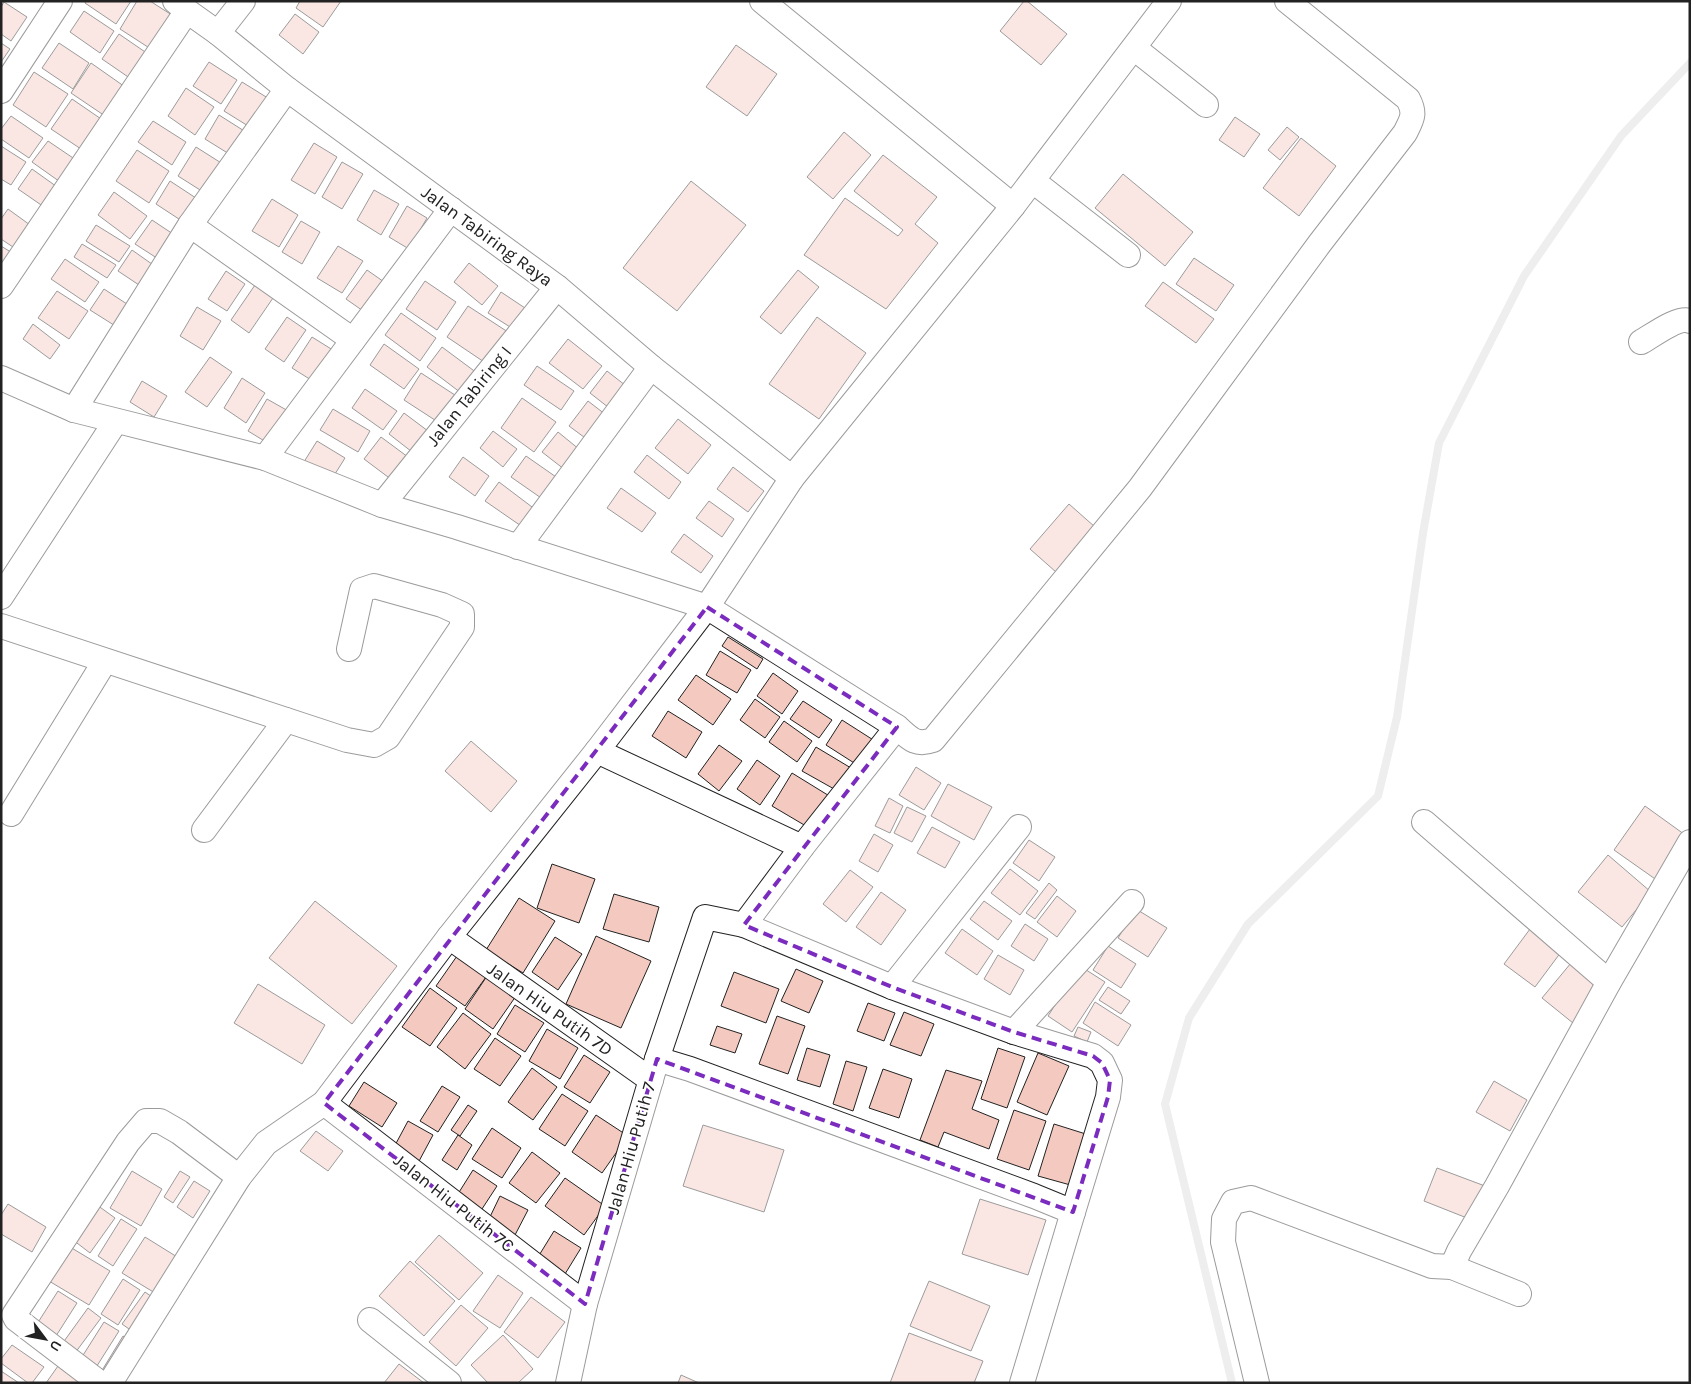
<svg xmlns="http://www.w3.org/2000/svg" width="1691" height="1384" viewBox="0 0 1691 1384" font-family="Karla,sans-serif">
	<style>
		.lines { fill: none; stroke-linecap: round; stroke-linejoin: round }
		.stream { stroke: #d9d9d9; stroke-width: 8 }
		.building { fill: #f3c9c0; stroke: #222 }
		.street-casing { stroke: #222; stroke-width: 26 }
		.street { stroke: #fff; stroke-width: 24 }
		.marked { fill: none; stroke: #7b2cbf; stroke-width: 4; stroke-dasharray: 10 6; stroke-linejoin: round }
		.labels { text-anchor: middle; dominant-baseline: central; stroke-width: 4; stroke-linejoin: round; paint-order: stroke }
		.street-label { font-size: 18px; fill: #222; stroke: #fff }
	</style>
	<rect width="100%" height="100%" fill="#fff"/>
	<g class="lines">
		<path class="stream" d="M1232,1383L1165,1104L1189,1018L1248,924L1378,796L1397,717L1423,533L1439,443L1524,276L1621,136L1690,63"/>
	</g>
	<g class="building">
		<path d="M86,1H131L116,24L85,3Z"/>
		<path d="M137,1H150L175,17L154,51L120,29Z"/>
		<path d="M300,1H341L323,27L296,8Z"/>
		<path d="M1024,1H1027L1067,34L1041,65L1000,31Z"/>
		<path d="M4,2L27,17L11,41L1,34V7Z"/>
		<path d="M84,11L114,31L100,53L70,32Z"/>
		<path d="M295,14L319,32L303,54L279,35Z"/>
		<path d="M119,34L151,56L134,81L102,59Z"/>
		<path d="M1,43L10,49L1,62Z"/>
		<path d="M59,43L89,63L73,89L42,68Z"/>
		<path d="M736,45L777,74L747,116L706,87Z"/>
		<path d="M209,62L237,80L221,104L193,86Z"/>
		<path d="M91,63L128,89L108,118L71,93Z"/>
		<path d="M34,72L68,94L46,127L13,105Z"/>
		<path d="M242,82L271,100L253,129L224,111Z"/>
		<path d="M186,88L214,107L195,135L168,116Z"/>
		<path d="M72,99L107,123L87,153L51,129Z"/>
		<path d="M219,115L249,134L234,157L205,139Z"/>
		<path d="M11,116L43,138L29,158L1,139V129Z"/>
		<path d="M1235,117L1260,134L1244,157L1219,140Z"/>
		<path d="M153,121L186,142L172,165L138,142Z"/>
		<path d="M1287,127L1299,137L1280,160L1268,150Z"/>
		<path d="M844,132L871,155L833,199L807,177Z"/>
		<path d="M1301,138L1336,166L1299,216L1263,188Z"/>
		<path d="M48,141L79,162L63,184L32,162Z"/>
		<path d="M314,143L337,157L315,194L291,180Z"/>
		<path d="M1,146L26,162L11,185L1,179Z"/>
		<path d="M196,147L226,166L208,195L178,176Z"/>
		<path d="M137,150L169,171L149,203L116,181Z"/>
		<path d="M883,155L937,197L915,224L938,243L886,309L804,255L845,198L898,236L903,230L854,191Z"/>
		<path d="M342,162L363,174L342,209L322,197Z"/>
		<path d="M32,169L60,189L47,209L18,189Z"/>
		<path d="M1123,174L1193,232L1165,266L1095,208Z"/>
		<path d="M170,181L199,200L185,223L156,204Z"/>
		<path d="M691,181L746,225L677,311L623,268Z"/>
		<path d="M374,190L399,204L381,235L357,220Z"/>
		<path d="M114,192L147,216L130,239L98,215Z"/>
		<path d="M272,199L298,215L279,247L252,231Z"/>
		<path d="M407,206L427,218L409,249L389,237Z"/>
		<path d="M8,209L37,230L22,253L1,239V219Z"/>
		<path d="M152,220L179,238L163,262L135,244Z"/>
		<path d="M301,221L320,232L302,264L282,252Z"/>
		<path d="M96,225L130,246L119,262L86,241Z"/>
		<path d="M82,244L116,265L107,278L74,257Z"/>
		<path d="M1,246L14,254L1,273Z"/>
		<path d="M338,246L363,261L342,293L317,278Z"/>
		<path d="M132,250L159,269L145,289L118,271Z"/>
		<path d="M1194,258L1234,285L1216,311L1176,284Z"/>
		<path d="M65,259L99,282L85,302L51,279Z"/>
		<path d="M469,263L498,286L482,305L454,282Z"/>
		<path d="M367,270L387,284L366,313L346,299Z"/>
		<path d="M798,270L819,287L781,334L760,317Z"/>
		<path d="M226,271L245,284L227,311L208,299Z"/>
		<path d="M425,281L456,302L437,330L406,309Z"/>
		<path d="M1163,282L1214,319L1196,343L1145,306Z"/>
		<path d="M255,285L273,298L249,333L231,320Z"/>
		<path d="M104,289L130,306L117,327L90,310Z"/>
		<path d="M57,291L88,311L69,339L38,318Z"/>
		<path d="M501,292L531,312L518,332L488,313Z"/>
		<path d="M468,306L511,334L490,366L447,337Z"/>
		<path d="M197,307L221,321L203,350L180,336Z"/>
		<path d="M401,313L436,338L420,361L385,335Z"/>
		<path d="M287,317L306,330L284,362L265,349Z"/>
		<path d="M817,317L866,353L819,419L769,384Z"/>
		<path d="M33,324L60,345L50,359L23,339Z"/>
		<path d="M312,337L336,352L316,383L292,368Z"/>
		<path d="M568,339L602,366L583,389L549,363Z"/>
		<path d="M384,344L419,369L404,389L370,365Z"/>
		<path d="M442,347L481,376L465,396L427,367Z"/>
		<path d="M210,357L232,372L207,407L185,392Z"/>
		<path d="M537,366L574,391L561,410L524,385Z"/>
		<path d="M607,371L630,389L613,411L590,393Z"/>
		<path d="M421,373L458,397L441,424L404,400Z"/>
		<path d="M242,378L265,393L246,423L224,408Z"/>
		<path d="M142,381L167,396L154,417L130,402Z"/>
		<path d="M365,389L397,411L383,430L352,408Z"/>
		<path d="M522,398L556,422L534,452L501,428Z"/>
		<path d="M267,399L290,412L271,445L248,431Z"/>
		<path d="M588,401L610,418L592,443L569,426Z"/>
		<path d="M333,409L370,431L358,452L320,430Z"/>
		<path d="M404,413L432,434L416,455L389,434Z"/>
		<path d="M678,419L711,445L688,474L655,448Z"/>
		<path d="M493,431L517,449L503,467L480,448Z"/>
		<path d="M558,432L585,454L569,473L542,452Z"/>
		<path d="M381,437L412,460L396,483L364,459Z"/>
		<path d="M317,441L345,458L330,482L302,465Z"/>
		<path d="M647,455L681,482L669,499L634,472Z"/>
		<path d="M526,456L559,479L544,500L511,477Z"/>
		<path d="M463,457L489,476L475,496L449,477Z"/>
		<path d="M733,467L764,491L748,512L717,489Z"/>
		<path d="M499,482L536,510L524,528L485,501Z"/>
		<path d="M621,488L656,513L642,532L607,508Z"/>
		<path d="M709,501L734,519L722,537L696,518Z"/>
		<path d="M1069,504L1095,527L1056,572L1030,549Z"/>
		<path d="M684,534L713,556L701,573L671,552Z"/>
		<path d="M728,637L763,659L757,669L722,646Z"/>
		<path d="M720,651L751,670L737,693L706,675Z"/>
		<path d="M773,673L798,691L782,714L757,696Z"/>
		<path d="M696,675L731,699L713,725L678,700Z"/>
		<path d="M755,699L780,717L765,738L740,720Z"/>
		<path d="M803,701L832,720L819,738L790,719Z"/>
		<path d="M668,711L702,732L686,758L652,736Z"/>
		<path d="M842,720L878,743L862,768L826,745Z"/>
		<path d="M784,721L812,741L797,762L769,742Z"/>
		<path d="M471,741L517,781L491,812L445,771Z"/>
		<path d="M719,745L742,761L719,791L698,774Z"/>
		<path d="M816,747L856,771L843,794L802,771Z"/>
		<path d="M757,760L780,776L760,805L737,789Z"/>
		<path d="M916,767L941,783L924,810L899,795Z"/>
		<path d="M792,773L831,797L811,829L772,806Z"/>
		<path d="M948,784L992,807L974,840L931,816Z"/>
		<path d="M889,798L903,806L890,833L875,826Z"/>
		<path d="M1645,806L1688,837L1658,881L1614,850Z"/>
		<path d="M907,807L926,816L912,842L894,833Z"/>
		<path d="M932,827L960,842L945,868L917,853Z"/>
		<path d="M874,834L893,845L878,872L859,861Z"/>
		<path d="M1029,840L1055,857L1039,881L1013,863Z"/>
		<path d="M1608,855L1651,892L1622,927L1578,892Z"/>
		<path d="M552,864L595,879L579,923L537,908Z"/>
		<path d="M1010,869L1038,891L1020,915L991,893Z"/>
		<path d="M850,870L873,887L846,922L823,904Z"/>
		<path d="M1049,883L1057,890L1035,919L1026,913Z"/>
		<path d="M881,892L906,910L881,945L856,927Z"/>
		<path d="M614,894L659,907L649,942L603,929Z"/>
		<path d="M1057,896L1076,911L1057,937L1037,922Z"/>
		<path d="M519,898L555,921L523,973L486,950Z"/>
		<path d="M315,901L397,966L352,1024L269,958Z"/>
		<path d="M984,901L1012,921L998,940L970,919Z"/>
		<path d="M1136,909L1167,928L1148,957L1118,938Z"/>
		<path d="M1025,924L1048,939L1034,961L1011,946Z"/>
		<path d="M1533,925L1564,948L1535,987L1504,964Z"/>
		<path d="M962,929L993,951L977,975L945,953Z"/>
		<path d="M596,936L651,961L621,1028L566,1004Z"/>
		<path d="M555,937L582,954L558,990L532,972Z"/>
		<path d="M1108,946L1136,964L1121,988L1093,970Z"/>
		<path d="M998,955L1024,970L1010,995L984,979Z"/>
		<path d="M457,956L486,977L465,1006L436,986Z"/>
		<path d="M1571,963L1601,988L1573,1023L1542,998Z"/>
		<path d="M1080,966L1105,982L1072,1032L1048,1016Z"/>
		<path d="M796,969L823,981L809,1013L781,1001Z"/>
		<path d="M734,972L779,989L766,1023L721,1006Z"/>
		<path d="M487,976L516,996L493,1029L465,1009Z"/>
		<path d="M258,984L325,1025L302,1064L234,1023Z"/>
		<path d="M1108,987L1130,1001L1121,1014L1099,1000Z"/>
		<path d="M430,988L457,1008L430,1046L402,1027Z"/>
		<path d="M1095,1002L1131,1025L1118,1046L1083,1023Z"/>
		<path d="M868,1003L895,1013L884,1041L857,1031Z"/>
		<path d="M515,1005L544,1023L525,1052L497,1034Z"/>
		<path d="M904,1012L934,1024L921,1056L890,1045Z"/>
		<path d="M463,1013L491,1034L465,1069L437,1047Z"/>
		<path d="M777,1016L805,1026L788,1074L759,1064Z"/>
		<path d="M717,1026L742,1034L735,1053L710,1045Z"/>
		<path d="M1078,1027L1091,1032L1087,1042L1074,1036Z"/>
		<path d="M547,1029L578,1048L560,1079L529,1061Z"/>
		<path d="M495,1038L521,1056L500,1086L474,1069Z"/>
		<path d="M807,1048L830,1055L820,1087L797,1080Z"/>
		<path d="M998,1048L1025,1057L1007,1108L981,1099Z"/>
		<path d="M1038,1053L1069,1066L1047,1115L1017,1102Z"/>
		<path d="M584,1055L610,1072L590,1103L564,1087Z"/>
		<path d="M846,1061L867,1067L853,1111L833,1104Z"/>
		<path d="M532,1068L557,1087L533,1120L508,1102Z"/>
		<path d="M883,1069L912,1079L899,1118L869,1108Z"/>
		<path d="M946,1070L982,1081L972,1109L999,1120L989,1149L944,1132L938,1147L920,1140Z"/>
		<path d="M1494,1081L1527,1100L1510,1131L1476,1112Z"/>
		<path d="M364,1082L397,1103L382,1127L349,1106Z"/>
		<path d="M442,1086L460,1097L438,1132L420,1121Z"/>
		<path d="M562,1094L588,1111L565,1146L539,1129Z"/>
		<path d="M468,1105L477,1111L460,1136L451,1130Z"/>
		<path d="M1014,1110L1046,1121L1029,1170L997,1159Z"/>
		<path d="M596,1115L628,1136L602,1173L572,1152Z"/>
		<path d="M408,1121L433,1135L418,1163L393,1149Z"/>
		<path d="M1054,1124L1089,1135L1074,1186L1038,1176Z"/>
		<path d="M703,1125L784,1150L764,1212L683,1186Z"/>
		<path d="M492,1128L521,1148L502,1178L472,1159Z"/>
		<path d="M316,1131L343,1151L328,1171L300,1151Z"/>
		<path d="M458,1135L472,1145L457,1170L442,1160Z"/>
		<path d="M532,1152L560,1173L536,1203L509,1183Z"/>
		<path d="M1437,1168L1485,1186L1472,1220L1424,1201Z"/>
		<path d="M473,1170L497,1186L480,1212L456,1197Z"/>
		<path d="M132,1171L162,1189L141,1226L110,1208Z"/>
		<path d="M180,1171L190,1177L173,1203L164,1197Z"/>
		<path d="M565,1178L605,1206L584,1235L545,1206Z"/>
		<path d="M194,1181L210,1191L193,1218L177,1207Z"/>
		<path d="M500,1196L528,1210L515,1235L488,1221Z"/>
		<path d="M980,1199L1046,1220L1028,1275L962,1254Z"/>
		<path d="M8,1204L46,1227L32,1252L1,1234V1215Z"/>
		<path d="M97,1205L115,1218L90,1253L73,1240Z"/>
		<path d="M121,1219L137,1229L113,1266L98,1256Z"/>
		<path d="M554,1231L581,1248L565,1274L538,1257Z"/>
		<path d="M439,1235L483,1273L459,1300L415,1262Z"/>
		<path d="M145,1237L182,1260L160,1296L122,1273Z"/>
		<path d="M70,1247L110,1271L89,1305L49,1281Z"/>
		<path d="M410,1261L455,1301L424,1336L379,1296Z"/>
		<path d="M498,1275L523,1293L500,1328L473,1311Z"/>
		<path d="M123,1279L140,1290L118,1325L101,1314Z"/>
		<path d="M929,1281L990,1306L971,1351L910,1326Z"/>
		<path d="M58,1291L77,1303L56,1336L37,1324Z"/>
		<path d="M145,1292L158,1301L136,1334L122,1324Z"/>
		<path d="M531,1297L565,1322L538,1358L504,1332Z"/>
		<path d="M461,1305L488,1328L456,1366L429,1342Z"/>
		<path d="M88,1308L101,1318L75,1353L62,1344Z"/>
		<path d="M104,1322L119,1331L95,1369L80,1360Z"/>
		<path d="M909,1333L983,1361L974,1383H890Z"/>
		<path d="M503,1335L533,1369L518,1383H488L471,1365Z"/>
		<path d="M123,1336L131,1341L108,1377L101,1372Z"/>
		<path d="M12,1345L44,1367L32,1383H28L1,1363V1359Z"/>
		<path d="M399,1364L424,1383H384Z"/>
		<path d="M58,1366L81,1383H46Z"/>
		<path d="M1,1371L19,1383H1Z"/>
		<path d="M681,1375L699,1383H678Z"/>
	</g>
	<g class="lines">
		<g class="street-casing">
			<g id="street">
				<path d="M175,1L187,11L218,33L287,89L557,287L651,367L792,478"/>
				<path d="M762,1L1013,206"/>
				<path d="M218,33L243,1"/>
				<path d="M1134,48L1206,105"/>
				<path d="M1,91L60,1"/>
				<path d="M1033,181L1128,255"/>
				<path d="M190,225L353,340"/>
				<path d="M1,286L187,11"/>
				<path d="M1641,342C1652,336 1678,316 1690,321"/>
				<path d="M1,378L74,410L265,458L382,505L457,527L707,607L897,727L802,847L744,925"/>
				<path d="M74,410L190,225L287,89"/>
				<path d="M265,458L451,209"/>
				<path d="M382,505L557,287"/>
				<path d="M518,547L651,367"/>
				<path d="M1,597L116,421"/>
				<path d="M1,626L347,740L374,745L388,737L462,627V614L442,605L374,586L362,590L349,649"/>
				<path d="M897,727C910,739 916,746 933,740L1140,488L1320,243L1405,133C1412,119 1416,114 1408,99L1287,1"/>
				<path d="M597,751L802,847"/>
				<path d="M11,814L105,661"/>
				<path d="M1424,822L1609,982"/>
				<path d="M204,830L286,720"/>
				<path d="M449,937L651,1080"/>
				<path d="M892,987L1019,827"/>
				<path d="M1014,1032L1132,902"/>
				<path d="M657,1059L690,1069L1034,1196L1073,1212L1022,1383"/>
				<path d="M324,1103L585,1304"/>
				<path d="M1452,1267L1519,1294"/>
				<path d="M370,1320L449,1383"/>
				<path d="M100,1383L16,1319L14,1315L128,1142L146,1121H160L179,1132L239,1177"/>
				<path d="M110,1383L239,1177L266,1143L324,1103L449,937L597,751L707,607L792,478L1013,206L1169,1"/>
				<path d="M568,1383L585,1304L657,1059L705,917L744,925L892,987L1014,1032L1093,1056L1102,1063L1110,1080L1108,1097L1073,1212"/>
				<path d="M1257,1383L1223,1242L1224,1219L1233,1202L1251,1198L1432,1266L1452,1267L1459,1251L1497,1186L1609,982L1690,842"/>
			</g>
		</g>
		<use href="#street" class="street"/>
	</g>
	<path d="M0 0H1691V1384H0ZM707,607L897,727L744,925L892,987L1014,1032L1093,1056L1102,1063L1110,1080L1108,1097L1073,1212L657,1059L585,1304L324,1103Z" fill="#fff" fill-opacity=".55" fill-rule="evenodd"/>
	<path class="marked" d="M707,607L897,727L744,925L892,987L1014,1032L1093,1056L1102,1063L1110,1080L1108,1097L1073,1212L657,1059L585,1304L324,1103Z"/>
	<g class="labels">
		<g class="street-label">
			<text transform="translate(487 236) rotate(36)">Jalan Tabiring Raya</text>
			<text transform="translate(469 396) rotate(-51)">Jalan Tabiring I</text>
			<text transform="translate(550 1009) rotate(35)">Jalan Hiu Putih 7D</text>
			<text transform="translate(631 1148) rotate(-74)">Jalan Hiu Putih 7</text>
			<text transform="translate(454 1203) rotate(38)">Jalan Hiu Putih 7C</text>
		</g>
	</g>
	<rect width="1691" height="1384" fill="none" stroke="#222222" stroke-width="5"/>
	<g transform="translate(45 1339) rotate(122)" stroke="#ffffff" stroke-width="4" paint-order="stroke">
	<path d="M0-4L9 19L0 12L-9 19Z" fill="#222222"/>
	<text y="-8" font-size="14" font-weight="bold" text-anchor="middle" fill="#222222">U</text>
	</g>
</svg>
